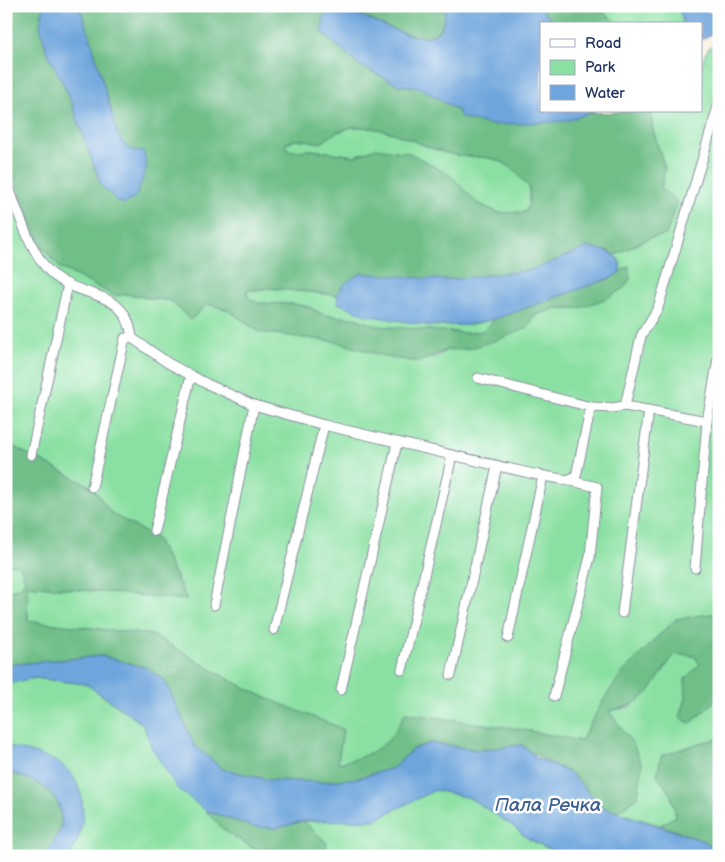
<svg xmlns="http://www.w3.org/2000/svg" width="725" height="862" viewBox="0 0 725 862" font-family="'Balsamiq Sans',sans-serif">
	<style>
		.green { fill: #8ae0a2; stroke: #528880 }
		.forest { fill: #6fbe88; stroke: #457673; fill-rule: evenodd }
		.water { fill: #6ea5dc; stroke: #446a9d }
		.lines { fill: none; stroke-linecap: round; stroke-linejoin: round }
		.street-casing { stroke: #8a8f9f; stroke-width: 11 }
		.street { stroke: #fff; stroke-width: 9 }
		.labels { text-anchor: middle; dominant-baseline: central; stroke-width: 5; stroke-linejoin: round; paint-order: stroke }
		.water-label { font-size: 19px; font-style: italic; fill: #3c5e90; stroke: #fff }
	</style>
	<rect width="100%" height="100%" fill="#fff"/>
	<filter id="ink" filterUnits="userSpaceOnUse"><feTurbulence type="fractalNoise" baseFrequency=".02" numOctaves="2"/><feDisplacementMap in="SourceGraphic" scale="10" xChannelSelector="R" yChannelSelector="G"/><feConvolveMatrix kernelMatrix="1 2 1 2 8 2 1 2 1" color-interpolation-filters="sRGB"/></filter>
	<filter id="wash" filterUnits="userSpaceOnUse"><feTurbulence type="fractalNoise" baseFrequency=".0096" numOctaves="4" result="noise"/><feDisplacementMap in="SourceGraphic" scale="20" xChannelSelector="R" yChannelSelector="G"/><feGaussianBlur stdDeviation="1.12" result="paint"/><feColorMatrix in="noise" values="0 0 0 0 0 0 0 0 0 0 0 0 0 0 0 0 0 1.4 0 .05"/><feComposite in="paint" operator="in"/></filter>
	<g filter="url(#wash)">
		<rect width="100%" height="100%" fill="#f9efe0"/>
		<g class="green">
			<path d="M593,6H678L683,21L680,24H615V21Z"/>
			<path d="M719,40V613L676,619L652,642L603,701L581,741L525,730L406,713C391,746 372,756 338,763L262,696L226,678L153,635L28,621L26,585L187,599L157,539L111,513L92,487L6,443V153L30,221L42,246L59,267L115,296L126,294L152,299L208,304L228,310L260,332L337,342L390,358L436,357L447,350L468,349L527,328L536,315L557,308H581L629,266L620,272L621,263L615,255L649,238L666,235L661,189L665,168L652,127L651,111H701C701,89 694,52 719,40Z"/>
			<path d="M352,127C394,127 410,143 447,153C467,159 489,153 508,165C516,170 523,180 529,187V204L525,212L499,213L477,203L463,191L376,148L355,156L312,150L290,151L285,145C297,136 308,141 321,143L335,133Z"/>
			<path d="M269,288L337,295L339,303L468,325L495,319L483,331L467,333L377,326L354,318L324,315L309,307L294,304L258,303L249,298L246,291Z"/>
			<path d="M14,564L21,567L25,580L21,587L6,591V567Z"/>
			<path d="M675,654L694,656L700,664L685,679L690,724L717,699L719,739L699,743L657,775L671,795L676,816L660,825L616,812L638,797L609,711L630,707Z"/>
			<path d="M35,678L86,684L143,724L152,748L225,831L255,849H275L282,856H69L71,853L15,748L6,746V684Z"/>
			<path d="M435,790L470,798L513,826L527,838L563,856H320L326,850L327,843L303,821L374,820Z"/>
		</g>
		<g class="forest">
			<path d="M6,6H44L40,25L46,50L67,91L101,185L117,201L143,152C129,150 124,146 118,135L90,37L79,6H446C445,14 444,26 438,31C420,49 369,16 348,11C342,10 335,10 329,9L322,32L359,65L399,85L419,87L457,110L461,117L651,111L652,127L665,168L661,189L677,201L666,235L649,238L615,255L608,251L571,253L548,265L532,270L446,280L345,283L337,295L269,288L246,291L249,298L258,303L294,304L309,307L324,315L354,318L377,326L467,333L483,331L495,319L613,277L629,266L630,279L624,288L607,298L580,308H557L536,315L527,328L497,340L468,349L447,350L420,362L390,358L337,342L259,332L228,310L208,304L190,320L171,301L126,294L115,296L59,267L42,246L30,221L6,153V51L16,46L8,34L11,19L6,16ZM352,127C394,127 410,142 447,153C467,159 489,153 507,165C515,170 522,180 529,187V204L525,212L499,213L477,203L450,175L410,153L376,148L355,156L312,150L290,151L285,145C297,136 308,141 321,143L335,133Z"/>
			<path d="M539,6H593L615,21V24H555Z"/>
			<path d="M6,443L92,487L111,513L157,539L187,600L27,585L28,621L153,635L226,678L262,696L343,729L338,763C372,756 391,746 405,713L525,730L581,741L603,701L621,674L676,619L719,613V701L717,699L690,724L680,717L686,698L685,679L700,664L694,656L675,654C651,685 652,703 609,711L633,744L642,765L638,797L616,812C588,803 589,785 569,773C552,763 537,758 522,745L478,750L431,743L413,749L393,768L358,778L323,782L270,780L222,769L194,745L165,681L147,668L102,656L6,665V591L21,587L25,580L21,567L14,564L6,567Z"/>
			<path d="M719,739V852L704,841L660,825L676,816L671,795L657,775L661,756L699,743Z"/>
			<path d="M6,771C40,783 64,789 61,829C54,836 55,844 50,851C43,861 17,856 6,856Z"/>
			<path d="M205,810L253,827L277,828L303,821L327,843L326,850L320,856H282L275,849H255L225,831Z"/>
		</g>
		<g class="water">
			<path d="M44,6H79L90,37L118,135C124,146 129,151 143,151L147,167L136,196L125,204L117,201L101,185L67,91L46,50L40,25Z"/>
			<path d="M446,6H539L555,24H541V111H595L566,121L493,125L469,120L461,117L457,110L419,87L399,85L359,65L322,32L324,15L329,9C335,10 342,10 348,11C369,16 420,49 438,32C444,26 445,14 446,6Z"/>
			<path d="M678,6H698L719,18V36L713,33L701,40V24H680L683,21Z"/>
			<path d="M588,247C604,250 622,252 620,272L613,277L495,319L468,325L431,326L366,315L338,303L337,295L345,283L361,273L446,280L532,270Z"/>
			<path d="M102,656L147,668L165,681L194,745L222,769L270,780L322,782L358,778L393,768L413,749L431,743L478,750L522,745L537,758L570,773L602,807L704,841L719,852V856H563L527,838L513,826L470,798L435,790L374,820L303,821L277,828L253,827L205,810L177,788L152,748L143,724L86,684L35,678L6,684V665Z"/>
			<path d="M6,746C20,749 51,757 62,765C89,785 88,830 69,856H44C54,849 53,838 61,829C64,789 40,783 6,771Z"/>
		</g>
	</g>
	<g filter="url(#ink)">
		<g class="lines">
			<g class="street-casing">
				<g id="street">
					<path d="M6,179C16,206 30,253 51,273C81,301 126,286 132,338"/>
					<path d="M6,214L10,192"/>
					<path d="M478,378L591,407"/>
					<path d="M625,406L707,421"/>
					<path d="M31,455L68,284"/>
					<path d="M92,487L125,338H132L168,363L207,384L254,405L324,425L533,474L567,480L576,476L591,407L612,408L625,406L641,336L658,308L719,103"/>
					<path d="M154,531L191,375"/>
					<path d="M695,568L707,421L719,353"/>
					<path d="M214,605L254,405"/>
					<path d="M622,613L649,410"/>
					<path d="M274,630L324,425"/>
					<path d="M508,638L543,476"/>
					<path d="M402,670L452,456"/>
					<path d="M451,675L497,466"/>
					<path d="M341,690L397,443"/>
					<path d="M554,696L590,557L597,487L567,480"/>
				</g>
			</g>
			<use href="#street" class="street"/>
		</g>
	</g>
	<g class="labels">
		<g class="water-label">
			<text x="548" y="805">Пала Речка</text>
		</g>
	</g>
	<rect width="725" height="862" fill="none" stroke="#fff" stroke-width="25"/>
	<rect x="540" y="22" width="162" height="90" fill="#ffffff" stroke="#a4acbf"/>
	<rect x="550" y="39" width="25" height="8" fill="#ffffff" stroke="#a4acbf"/>
	<text x="585" y="48" font-size="15" fill="#1b2f5e">Road</text>
	<rect x="550" y="60" width="25" height="15" fill="#8ae0a2" stroke="#a4acbf"/>
	<text x="585" y="72" font-size="15" fill="#1b2f5e">Park</text>
	<rect x="550" y="85" width="25" height="15" fill="#6ea5dc" stroke="#a4acbf"/>
	<text x="585" y="98" font-size="15" fill="#1b2f5e">Water</text>
</svg>
